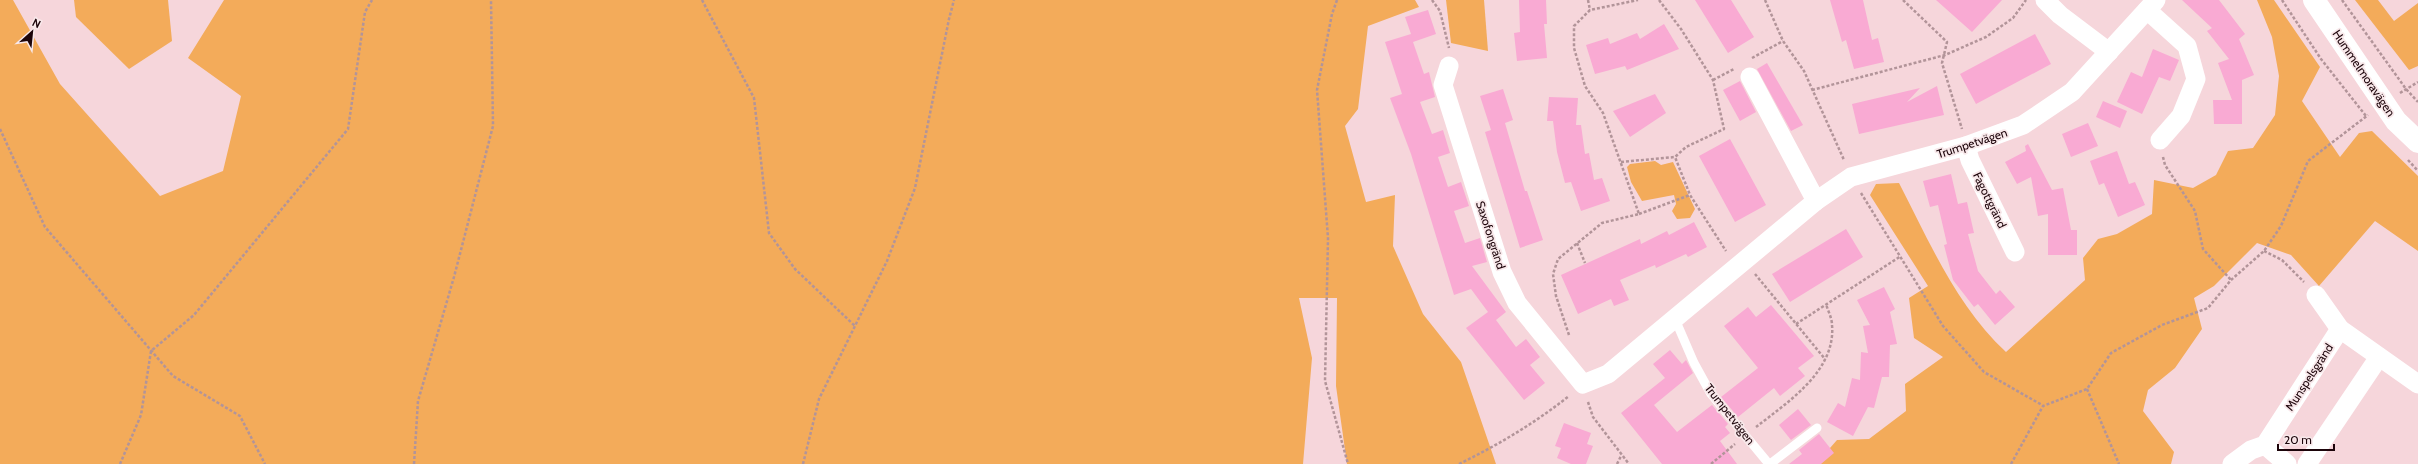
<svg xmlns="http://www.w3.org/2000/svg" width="2418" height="464" viewBox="0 0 2418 464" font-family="Cabin,sans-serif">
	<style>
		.green { fill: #f3ab5a }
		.building { fill: #f9aad3 }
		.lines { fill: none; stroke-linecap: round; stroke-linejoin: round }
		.path { stroke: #b29499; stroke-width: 2.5; stroke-dasharray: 3 2; stroke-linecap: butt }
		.service { stroke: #fff; stroke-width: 9 }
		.minor { stroke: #fff; stroke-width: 19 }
		.tertiary { stroke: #fff; stroke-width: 22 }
		.labels { text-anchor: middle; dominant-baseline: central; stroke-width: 3.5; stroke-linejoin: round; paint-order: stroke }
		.street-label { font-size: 12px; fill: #1c040a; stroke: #f8e8ea }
	</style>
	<rect width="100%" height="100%" fill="#f6d6db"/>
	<g class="green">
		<path d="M0,0H13L60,84L160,196L223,171L241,96L188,58L224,0H1415L1419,7L1368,26L1358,109L1345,126L1366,202L1395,195L1393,246L1423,314L1461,362L1496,464H1347L1336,386L1337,298H1299L1312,358L1303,464H0Z"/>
		<path d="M74,0H168L172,41L129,69L76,17Z"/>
		<path d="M1446,0H1484L1488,51L1451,43Z"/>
		<path d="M2257,0H2274L2320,67L2302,101L2340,157L2359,133L2372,131L2418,176V251L2375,221L2319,286L2291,255L2257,243L2214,286L2194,298L2202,329L2175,368L2148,390L2143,411L2174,452L2171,464H1816L1837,440L1869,439L1906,411L1905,384L1943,357L1914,338L1909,298L1928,286L1870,195L1876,184L1899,183C1929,241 1957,307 2006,352L2085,280L2083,258L2098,239L2117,234L2152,214L2154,180L2193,188L2216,175L2228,151L2253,148L2275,115L2279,76L2272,37Z"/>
		<path d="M2355,0H2378L2394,21L2418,3V66L2409,70Z"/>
		<path d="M1655,161L1661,165L1673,162L1695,209L1690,218L1677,219L1672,211L1676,204L1674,195L1642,201L1631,182L1627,167L1630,164Z"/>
	</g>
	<g class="building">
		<path d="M1519,0H1546L1547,24H1544L1547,58L1517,61L1514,33L1520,32Z"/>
		<path d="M1695,0H1731L1754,37L1728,53Z"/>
		<path d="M1830,0H1863L1872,40L1878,38L1884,62L1854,69L1846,40L1842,42Z"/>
		<path d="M1936,0H2002L1972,32Z"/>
		<path d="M2182,0H2219L2245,34L2239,39L2254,75L2242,80V124H2214L2213,100H2232L2218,63L2229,59L2207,31L2212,28Z"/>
		<path d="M1428,10L1436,34L1413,42L1424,74L1429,72L1435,97L1420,102L1432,134L1443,130L1450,153L1438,157L1448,187L1461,182L1469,206L1454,211L1465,243L1480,238L1487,262L1472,266L1506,312L1496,320L1516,347L1526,339L1540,357L1530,365L1545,383L1524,400L1466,328L1488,312L1471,289L1454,295L1411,154L1390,98L1402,94L1385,42L1411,34L1405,17Z"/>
		<path d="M1664,24L1679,49L1627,70L1625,66L1595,74L1586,45L1608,38L1610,44L1637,33L1640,39Z"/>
		<path d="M2035,34L2051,64L1976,104L1960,74Z"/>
		<path d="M2153,49L2179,60L2170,81L2159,77L2142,114L2117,102L2131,72L2142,77Z"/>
		<path d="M1767,63L1803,125L1791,131L1757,69Z"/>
		<path d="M1740,81L1756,112L1740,121L1723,90Z"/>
		<path d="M1937,86L1944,115L1859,134L1852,104L1920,88L1907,102Z"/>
		<path d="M1503,89L1513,120L1505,123L1525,191H1527L1543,240L1520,248L1485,132L1491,130L1480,96Z"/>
		<path d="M1655,94L1666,113L1630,137L1613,111Z"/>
		<path d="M1549,97L1578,98L1576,125H1581L1585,154L1589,153L1594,180L1602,178L1610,201L1581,211L1571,182L1565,183L1557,152L1553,121H1547Z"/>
		<path d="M2103,101L2127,111L2120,128L2096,117Z"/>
		<path d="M2088,123L2098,146L2071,157L2062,134Z"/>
		<path d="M1730,139L1766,205L1735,222L1699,156Z"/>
		<path d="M2028,144L2052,190L2063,188L2071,230H2077V255H2048V214L2038,216L2031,177L2017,184L2005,162L2026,151L2025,146Z"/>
		<path d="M2117,151L2129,184L2135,182L2145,205L2118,217L2104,183L2099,185L2090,161Z"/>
		<path d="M1951,174L1958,204L1967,202L1974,233L1968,234L1978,271L1996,294L2000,290L2015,307L1995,325L1978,304L1974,307L1953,280L1944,245L1947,244L1938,205L1930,207L1923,181Z"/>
		<path d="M1694,222L1707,247L1688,257L1686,254L1656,268L1655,265L1620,280L1629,300L1614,306L1611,299L1578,314L1561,275L1640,239L1641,244L1667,231L1669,235Z"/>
		<path d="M1846,229L1863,257L1790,302L1772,274Z"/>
		<path d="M1884,287L1895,309L1890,312L1897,344L1890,345L1889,377H1882L1874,408L1868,407L1853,436L1827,422L1838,403L1845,407L1852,378L1860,380L1861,352L1868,353L1863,326L1870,325L1857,300Z"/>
		<path d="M1771,305L1814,356L1798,368L1805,376L1780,396L1774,388L1738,417L1721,397L1758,368L1724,326L1748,307L1756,317Z"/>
		<path d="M1670,350L1682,364L1686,360L1693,373L1654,405L1677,432L1712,405L1728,424L1725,427L1730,433L1720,441L1737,464H1662L1621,413L1665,378L1653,364Z"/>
		<path d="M1798,409L1811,425L1791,440L1779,425Z"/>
		<path d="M1564,423L1591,433L1587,444L1593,446L1586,464H1571L1557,458L1561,448L1555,446Z"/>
		<path d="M1819,434L1834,453L1821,464H1789L1802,454L1799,450Z"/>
	</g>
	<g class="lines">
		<g class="path">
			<path d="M702,0L754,98L769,233L795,269L855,326"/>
			<path d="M1337,0L1332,14L1317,90L1328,238L1325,381L1348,464"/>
			<path d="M1432,0L1440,11L1449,48"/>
			<path d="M1588,0L1590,10"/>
			<path d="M1659,0L1681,29L1713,80L1724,129L1686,147L1675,157L1690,195L1726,251"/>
			<path d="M1765,0L1783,41L1804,71L1844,160"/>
			<path d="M1903,0L1947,42L1942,63L1962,129"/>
			<path d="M2282,0L2321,59L2366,116"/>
			<path d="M2342,0L2406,89L2418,102"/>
			<path d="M1752,58L1783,41"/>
			<path d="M1713,80L1734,69"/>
			<path d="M1812,90L1945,55L1986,37L2013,18L2026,0"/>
			<path d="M2400,93L2418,82"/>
			<path d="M0,129L45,227L173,376L240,416L265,464"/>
			<path d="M2163,157L2165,165L2195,211L2203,249L2231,280"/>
			<path d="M2408,160L2418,171"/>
			<path d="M1621,162L1675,157"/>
			<path d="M1861,193L1943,326L1984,372L2042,405"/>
			<path d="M1639,214L1690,195"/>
			<path d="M1577,243L1585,263"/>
			<path d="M2264,251L2282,260L2304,282"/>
			<path d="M1755,274L1825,359"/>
			<path d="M1796,324L1901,256"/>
			<path d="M1569,335L1556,296L1553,274L1558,259L1602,223L1639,214L1603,113L1585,86L1574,48V26L1590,10L1638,0"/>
			<path d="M2087,389L2119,464"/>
			<path d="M1588,402L1593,417L1629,464"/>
			<path d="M1756,427C1788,402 1836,371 1832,325C1832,318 1828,311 1826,304"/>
			<path d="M120,464L141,415L151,351L194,315L348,129L365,12L372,0"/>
			<path d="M414,464L418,401L454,277L493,126L491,0"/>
			<path d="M803,464L819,399L887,261L915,188L949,19L954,0"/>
			<path d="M1459,464C1498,445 1535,423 1569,396"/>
			<path d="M1617,464L1621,456"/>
			<path d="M1711,464L1735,444"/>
			<path d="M2011,464L2043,406L2087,389L2111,353L2162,325L2208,308L2231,280L2264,251L2281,226L2308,161L2368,115"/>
		</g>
		<g class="service">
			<path d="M1675,319L1694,363L1711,394L1769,464"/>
			<path d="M1770,464L1817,428"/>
		</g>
		<g class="minor">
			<path d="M2045,0L2060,15L2109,52"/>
			<path d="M2147,10L2187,46L2196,79L2181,116L2160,140"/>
			<path d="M1449,66L1443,85L1502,272L1517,303L1583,384L1608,374L1816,201L1851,177L1966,146L2023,125L2072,92L2156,0"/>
			<path d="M1750,77L1816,201"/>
			<path d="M1966,146L1970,160L2015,252"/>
			<path d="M2316,295L2340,329L2418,384"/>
			<path d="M2265,445L2287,464"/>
			<path d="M2232,464L2251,450L2265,445L2340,329"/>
			<path d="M2307,464L2379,357"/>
		</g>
		<path class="tertiary" d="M2314,0L2396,121L2418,142"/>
	</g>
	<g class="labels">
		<g class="street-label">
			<text transform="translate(2364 73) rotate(56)">Hummelmoravägen</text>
			<text transform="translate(1972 143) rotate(-18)">Trumpetvägen</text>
			<text transform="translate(1990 200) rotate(64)">Fagottgränd</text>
			<text transform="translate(1491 235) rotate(72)">Saxofongränd</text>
			<text transform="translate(2309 377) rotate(-57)">Munspelsgränd</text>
			<text transform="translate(1730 414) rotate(52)">Trumpetvägen</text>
		</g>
	</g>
	<g transform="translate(32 32) rotate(27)" stroke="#f8e8ea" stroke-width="3" paint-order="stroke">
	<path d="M0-3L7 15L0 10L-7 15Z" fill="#1c040a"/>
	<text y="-6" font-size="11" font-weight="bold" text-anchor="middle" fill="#1c040a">N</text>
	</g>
	<path d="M2278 444v6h56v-6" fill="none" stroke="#1c040a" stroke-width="2"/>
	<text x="2284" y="444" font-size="12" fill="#1c040a" stroke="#f8e8ea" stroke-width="3" paint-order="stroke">20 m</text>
</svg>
